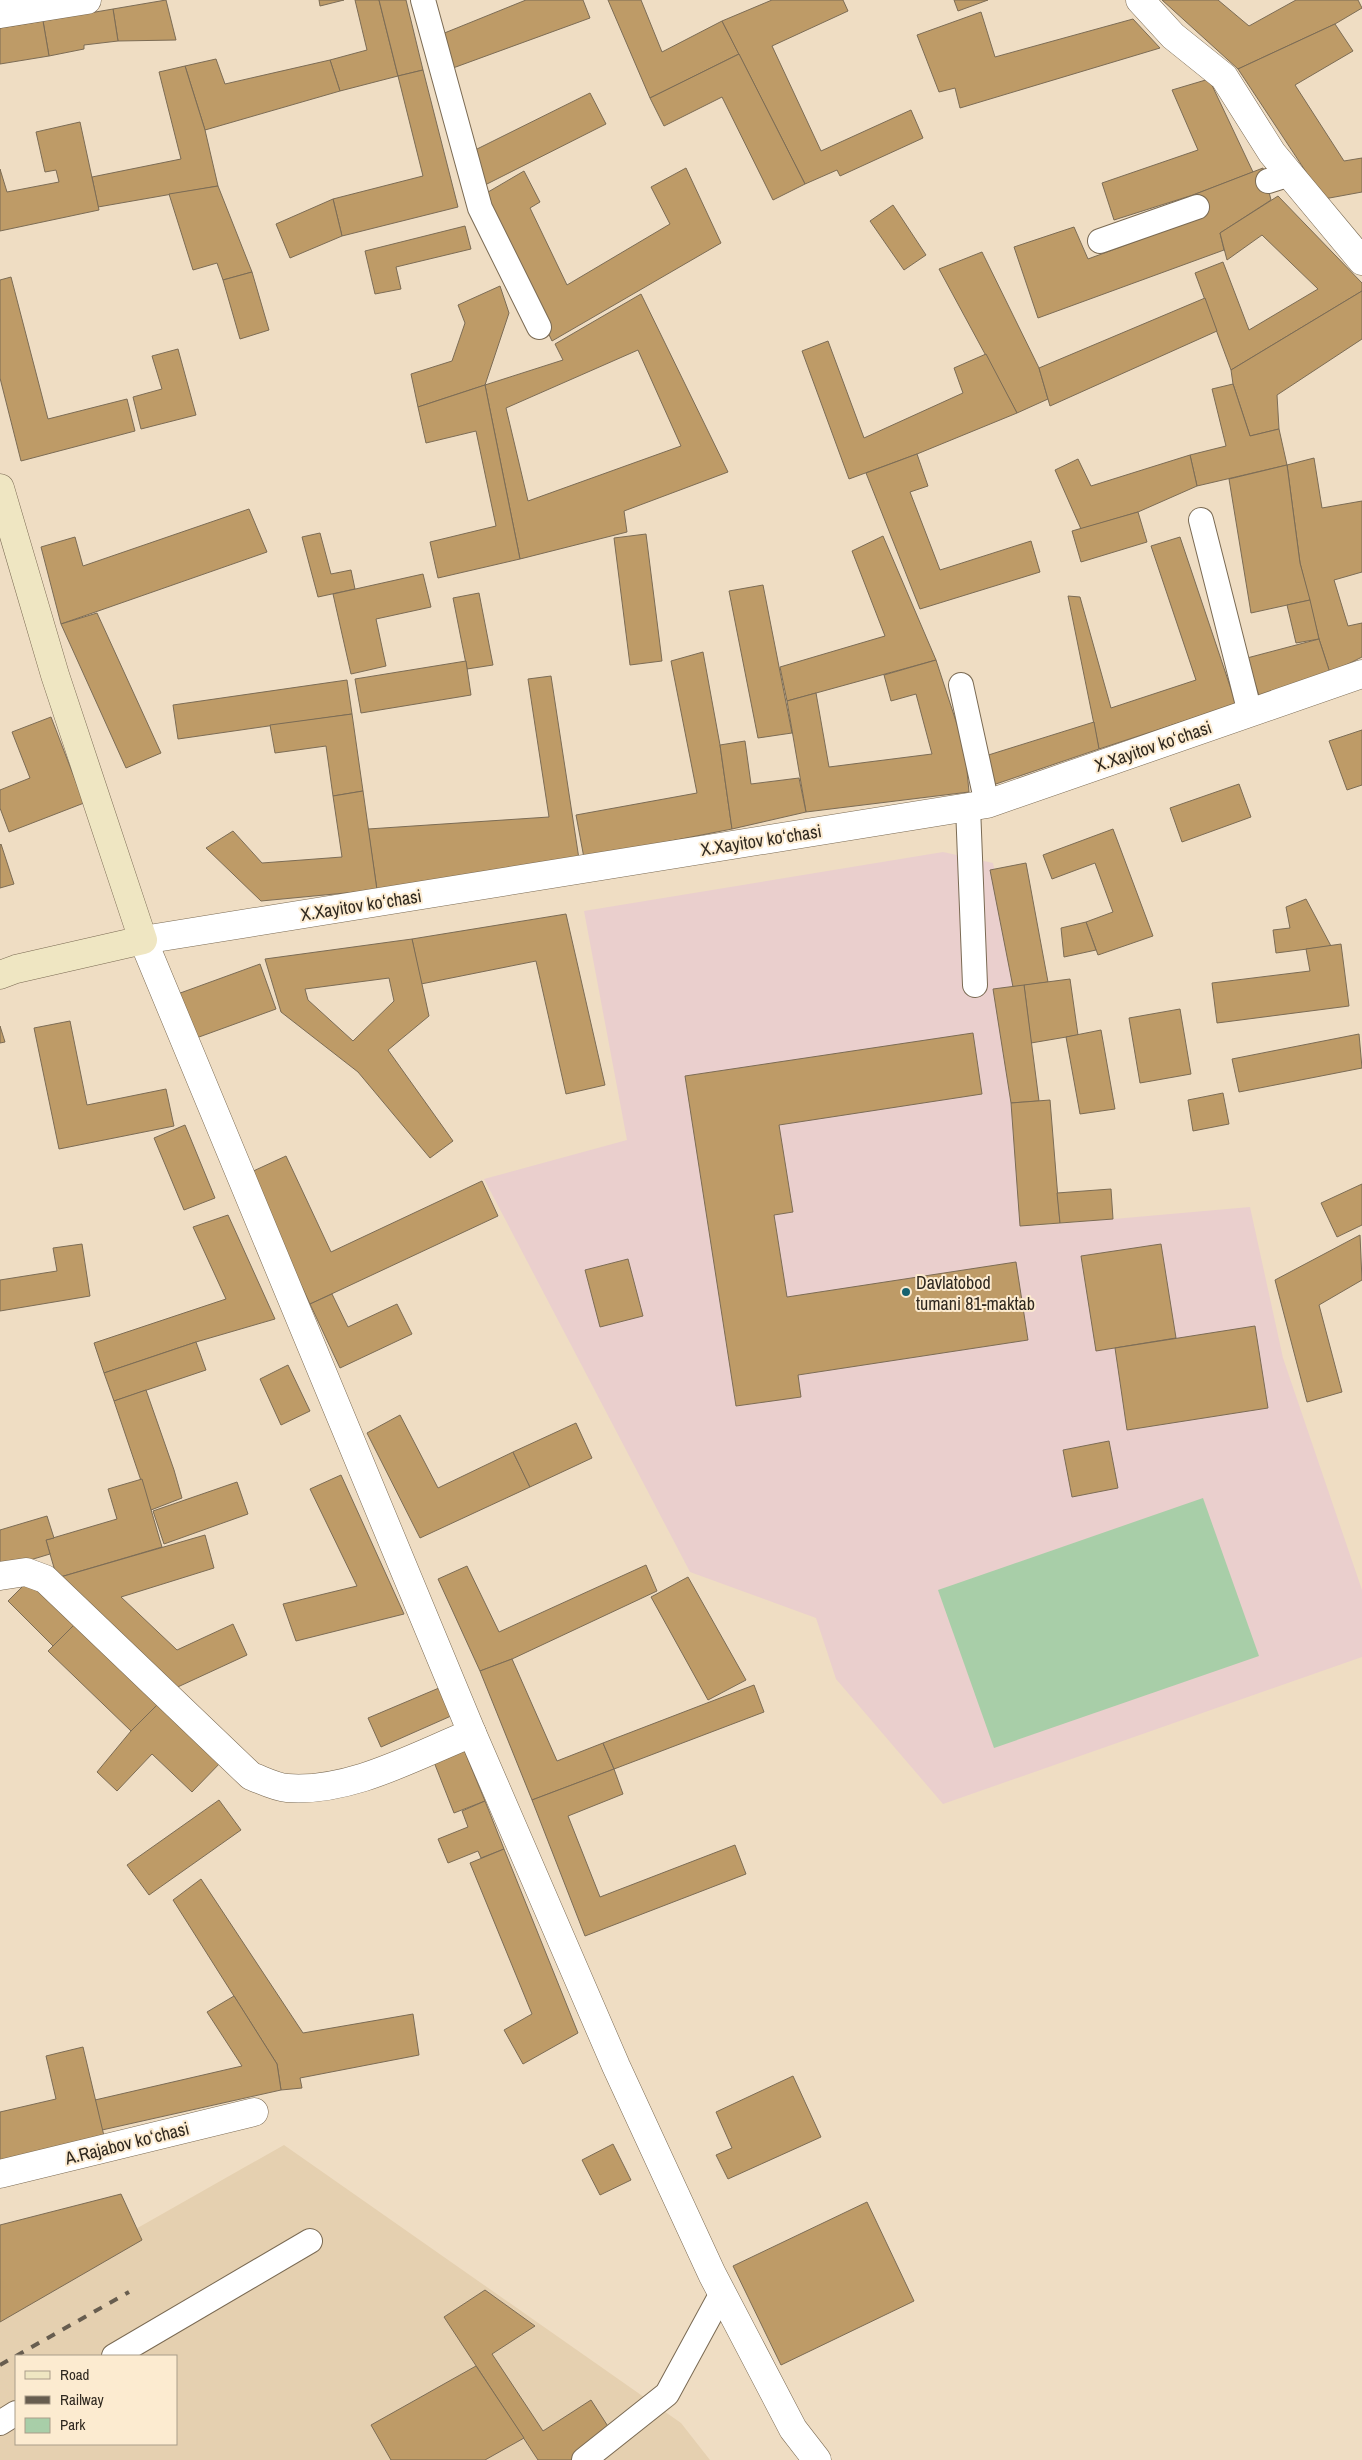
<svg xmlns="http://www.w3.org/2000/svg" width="1362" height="2460" viewBox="0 0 1362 2460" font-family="'Archivo Narrow',sans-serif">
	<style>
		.built { fill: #e5d0b0; fill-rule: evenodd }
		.education { fill: #eacfcd }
		.green { fill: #a8cea8 }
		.building { fill: #be9b67; stroke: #7c6c55; fill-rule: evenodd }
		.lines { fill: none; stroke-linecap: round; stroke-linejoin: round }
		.lane-casing { stroke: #7a6a53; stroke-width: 26 }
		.street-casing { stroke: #7a6a53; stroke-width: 29 }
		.secondary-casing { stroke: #7a6a53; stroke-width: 29 }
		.lane { stroke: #fff; stroke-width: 24 }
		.street { stroke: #fff; stroke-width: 28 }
		.secondary { stroke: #efe6c2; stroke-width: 28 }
		.rail { stroke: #675d4f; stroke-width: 4; stroke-dasharray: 9 9; stroke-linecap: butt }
		.poi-dot { fill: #17626f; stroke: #fcebd0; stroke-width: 2 }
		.labels { text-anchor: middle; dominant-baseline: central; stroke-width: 4; stroke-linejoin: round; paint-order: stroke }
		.street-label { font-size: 18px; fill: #2f281f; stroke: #fcebd0 }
		.poi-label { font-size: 18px; fill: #2f281f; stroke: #fcebd0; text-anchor: start }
	</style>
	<rect width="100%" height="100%" fill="#efddc3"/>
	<path class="built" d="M284,2145L681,2423L710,2460H0V2306ZM16,2356H176V2444H16Z"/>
	<path class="education" d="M943,852L993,863L1018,987L997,990L1034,1226L1250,1207L1283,1358L1362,1590V1657L943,1804L836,1679L816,1618L690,1572L484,1179L627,1140L584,911Z"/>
	<path class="green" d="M1203,1498L1259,1656L994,1748L938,1590Z"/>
	<g class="building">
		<path d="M166,0L176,40L118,41L113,9Z"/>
		<path d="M319,0H344L320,6Z"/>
		<path d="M355,0H379L398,76L340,91L330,60L367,50Z"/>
		<path d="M379,0H406L423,70L398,76Z"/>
		<path d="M526,0H583L590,18L453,68L442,34Z"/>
		<path d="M608,0H641L662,52L722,21L739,54L650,98Z"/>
		<path d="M772,0H843L848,11L772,46L821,151L911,110L923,138L840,176L837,170L805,184L722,21Z"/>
		<path d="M954,0H988L958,11Z"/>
		<path d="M1162,0H1218L1249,26L1296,0H1358L1362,8L1335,24L1238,69Z"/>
		<path d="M113,9L118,41L84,45V49L49,56L43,21Z"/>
		<path d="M981,12L995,57L1133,19L1160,48L960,108L955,88L939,92L917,35Z"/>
		<path d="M43,21L49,56L0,64V28Z"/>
		<path d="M1335,24L1353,51L1295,85L1344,161L1362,158V192L1324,199L1238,69Z"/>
		<path d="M739,54L805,184L773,200L722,97L664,126L650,98Z"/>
		<path d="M216,59L225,84L330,60L340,91L205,130L185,66Z"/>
		<path d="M185,66L205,130L218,186L98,207L92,177L181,159L159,72Z"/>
		<path d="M423,70L458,207L342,236L333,199L423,176L398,76Z"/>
		<path d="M1209,79L1253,172L1193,195L1114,220L1102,183L1198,150L1172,90Z"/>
		<path d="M590,93L606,124L483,186L471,152Z"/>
		<path d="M80,122L99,210L0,231V169L7,192L59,182L56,170L45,172L36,132Z"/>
		<path d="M686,168L721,243L552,341L483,195L524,171L540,202L530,208L567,285L670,224L651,187Z"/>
		<path d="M1263,168L1271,200L1220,233L1224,250L1038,318L1014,247L1074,227L1088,259L1202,217L1193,195Z"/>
		<path d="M218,186L252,272L223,280L217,263L193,270L169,194Z"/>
		<path d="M1278,196L1362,283V291L1231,370L1195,273L1223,262L1249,330L1318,289L1262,235L1227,260L1220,233Z"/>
		<path d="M333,199L342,236L290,258L276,224Z"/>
		<path d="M893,205L926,255L904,270L870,221Z"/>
		<path d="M465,226L471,249L396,267L401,289L375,294L365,251Z"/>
		<path d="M982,252L1039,368L1048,399L1017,413L939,269Z"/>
		<path d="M252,272L269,330L240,339L223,280Z"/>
		<path d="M11,277L48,419L127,399L135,431L21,461L0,378V280Z"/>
		<path d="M500,286L509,313L485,385L418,407L411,374L452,361L465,323L458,305Z"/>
		<path d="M1362,291V339L1277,395L1279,429L1250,436L1233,384L1231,370Z"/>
		<path d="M641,294L728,472L624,511L627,532L520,559L485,385L563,360L555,344ZM638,350L681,446L528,501L506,408Z"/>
		<path d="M1205,298L1217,331L1050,406L1039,368Z"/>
		<path d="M828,341L864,438L963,393L954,368L986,354L1017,413L917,454L849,479L802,351Z"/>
		<path d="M178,349L196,415L141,429L133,397L162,389L152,356Z"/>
		<path d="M1233,384L1250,436L1279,429L1287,465L1197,486L1190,455L1226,446L1212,389Z"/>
		<path d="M485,385L520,559L438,578L430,542L496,526L476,431L426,443L418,407Z"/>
		<path d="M917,454L928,486L910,492L940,570L1031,541L1040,572L920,609L866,473Z"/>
		<path d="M1190,455L1197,486L1138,512L1081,529L1055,470L1078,459L1091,486Z"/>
		<path d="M1314,458L1322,508L1362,501V572L1334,580L1348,626L1362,623V657L1330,673L1319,639L1300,563L1287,465Z"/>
		<path d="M1287,465L1300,563L1310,600L1251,613L1229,479Z"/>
		<path d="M249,509L267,552L61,624L41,547L75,537L83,566Z"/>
		<path d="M1138,512L1147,542L1081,562L1072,531Z"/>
		<path d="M320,533L331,574L351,570L355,589L318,597L302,537Z"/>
		<path d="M646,534L662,661L630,665L614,538Z"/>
		<path d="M883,536L936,660L787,701L780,667L885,636L852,551Z"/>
		<path d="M1180,537L1236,704L1099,749L1068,596L1080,597L1111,708L1196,680L1151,546Z"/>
		<path d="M423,574L431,607L376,619L386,666L351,674L333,594Z"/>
		<path d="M763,585L792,733L758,738L729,591Z"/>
		<path d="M479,593L493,665L467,669L453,598Z"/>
		<path d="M1310,600L1319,639L1296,643L1287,605Z"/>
		<path d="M97,613L161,753L126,768L61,624Z"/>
		<path d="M1319,639L1330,673L1259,696L1247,658Z"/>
		<path d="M703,652L720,745L732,829L584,858L576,815L697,793L671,661Z"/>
		<path d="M936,660L965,749L969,792L806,812L787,701L816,693L829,767L932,754L916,694L891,701L884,675Z"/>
		<path d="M466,661L471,695L361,713L355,679Z"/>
		<path d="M551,676L579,859L377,890L368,829L549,817L528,679Z"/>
		<path d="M347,680L352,714L178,739L173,705Z"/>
		<path d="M352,714L363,791L333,796L326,746L275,753L270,725Z"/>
		<path d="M51,717L84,803L9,832L0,808V790L30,778L12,732Z"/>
		<path d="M1094,722L1099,749L990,786L982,757Z"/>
		<path d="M1362,730V785L1347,790L1329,741Z"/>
		<path d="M745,741L751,784L799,778L806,812L732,829L720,745Z"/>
		<path d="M1239,784L1251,817L1182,842L1170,808Z"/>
		<path d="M363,791L377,890L261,901L206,848L233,831L262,863L342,857L333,796Z"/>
		<path d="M1113,829L1153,936L1098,955L1086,922L1113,912L1095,863L1052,879L1043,855Z"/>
		<path d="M1,844L14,884L0,888V845Z"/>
		<path d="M1026,863L1048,982L1013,987L990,870Z"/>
		<path d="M1306,899L1331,946L1276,953L1273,930L1290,928L1286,907Z"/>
		<path d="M566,914L605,1085L566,1094L536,961L421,984L412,939Z"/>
		<path d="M1086,922L1096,950L1064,957L1061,928Z"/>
		<path d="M412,939L429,1016L388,1050L453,1141L430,1158L358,1072L281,1012L265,959ZM389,978L394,1001L353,1041L308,1000L305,989Z"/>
		<path d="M1341,944L1349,1006L1217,1023L1212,983L1310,971L1306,949Z"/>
		<path d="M260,964L276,1009L188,1041L172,996Z"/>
		<path d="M1070,979L1078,1035L1031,1043L1024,985Z"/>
		<path d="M1024,985L1039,1101L1011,1103L993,989Z"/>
		<path d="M1180,1009L1191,1074L1140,1083L1129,1018Z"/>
		<path d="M70,1021L87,1105L166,1089L174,1126L59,1149L34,1028Z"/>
		<path d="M0,1026L5,1042L0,1043Z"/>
		<path d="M1101,1030L1115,1109L1080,1114L1066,1037Z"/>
		<path d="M973,1033L982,1094L779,1125L793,1212L774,1215L787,1297L1016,1262L1028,1340L798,1375L801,1397L736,1406L685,1076Z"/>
		<path d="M1359,1034L1362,1068L1239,1092L1232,1059Z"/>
		<path d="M1223,1093L1229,1124L1193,1131L1188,1100Z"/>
		<path d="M1050,1100L1060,1223L1020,1226L1011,1103Z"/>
		<path d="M185,1125L215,1198L184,1210L154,1138Z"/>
		<path d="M286,1156L331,1252L482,1181L498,1216L310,1304L249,1173Z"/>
		<path d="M1362,1184V1225L1337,1237L1321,1203Z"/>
		<path d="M1111,1189L1113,1219L1060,1223L1057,1193Z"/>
		<path d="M228,1215L275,1319L196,1342L104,1373L94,1343L226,1299L193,1227Z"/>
		<path d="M1360,1235L1362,1280L1319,1305L1342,1392L1307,1402L1275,1280Z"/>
		<path d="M82,1244L90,1296L0,1311V1280L57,1271L53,1248Z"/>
		<path d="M1161,1244L1176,1338L1096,1351L1081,1256Z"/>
		<path d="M628,1259L643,1316L600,1327L585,1270Z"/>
		<path d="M332,1294L348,1327L397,1304L412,1334L340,1368L310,1304Z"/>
		<path d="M1255,1326L1268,1408L1127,1430L1115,1348Z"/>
		<path d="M196,1342L206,1370L114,1401L104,1373Z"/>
		<path d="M288,1365L310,1411L281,1425L260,1379Z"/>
		<path d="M146,1390L174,1470L182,1498L151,1510L114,1401Z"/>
		<path d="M400,1415L438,1488L513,1452L530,1487L420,1538L367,1433Z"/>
		<path d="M576,1423L592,1458L530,1487L513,1452Z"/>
		<path d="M1109,1441L1118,1488L1072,1497L1063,1450Z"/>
		<path d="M341,1475L404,1614L296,1641L283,1604L357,1586L310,1489Z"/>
		<path d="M142,1479L162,1547L57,1578L46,1540L117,1519L108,1489Z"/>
		<path d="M237,1482L248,1514L164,1544L153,1511Z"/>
		<path d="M47,1516L54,1538L46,1540L50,1554L0,1569V1530Z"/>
		<path d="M205,1535L214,1568L121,1597L177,1650L233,1624L247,1655L169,1691L57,1578Z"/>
		<path d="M646,1565L657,1591L512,1659L480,1671L438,1579L467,1566L499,1632Z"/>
		<path d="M688,1577L746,1680L708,1700L651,1597Z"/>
		<path d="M30,1579L75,1624L53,1646L8,1601Z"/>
		<path d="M75,1624L157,1705L131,1731L48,1651Z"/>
		<path d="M512,1659L557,1761L603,1743L614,1769L532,1800L480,1671Z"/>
		<path d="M754,1685L764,1712L614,1769L603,1743Z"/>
		<path d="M439,1688L451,1716L381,1747L368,1718Z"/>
		<path d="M157,1705L223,1760L192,1792L152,1754L117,1791L97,1772L131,1731Z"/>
		<path d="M462,1745L485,1801L454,1813L432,1757Z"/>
		<path d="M614,1769L623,1794L568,1816L600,1897L735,1845L746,1874L585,1936L532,1800Z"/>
		<path d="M219,1800L241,1830L149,1895L127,1865Z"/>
		<path d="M485,1801L504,1849L481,1858L478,1851L448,1863L438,1839L468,1827L462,1811Z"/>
		<path d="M504,1849L578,2033L523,2064L504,2030L532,2014L470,1863Z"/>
		<path d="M201,1879L303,2033L413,2014L419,2055L300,2078L302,2088L281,2090L277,2064L173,1900Z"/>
		<path d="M234,1996L277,2064L281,2090L102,2130L95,2100L242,2066L207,2012Z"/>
		<path d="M83,2047L104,2136L0,2160V2112L56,2099L46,2056Z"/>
		<path d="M793,2076L821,2137L728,2179L716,2155L732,2148L716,2112Z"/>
		<path d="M613,2144L631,2180L600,2195L582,2160Z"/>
		<path d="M121,2194L142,2240L0,2322V2225Z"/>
		<path d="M867,2202L914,2301L781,2365L733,2266Z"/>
		<path d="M485,2290L535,2326L492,2354L543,2431L591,2400L620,2445L597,2460H538L444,2317Z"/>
		<path d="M476,2366L524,2438L485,2460H391L371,2425Z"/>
	</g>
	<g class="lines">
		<g class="lane-casing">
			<g id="lane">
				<path d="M423,0L480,208L539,327"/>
				<path d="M1268,181L1290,174"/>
				<path d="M1100,241L1197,207"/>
				<path d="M1201,520L1250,713"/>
				<path d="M961,685L987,804"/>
				<path d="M968,807L975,985"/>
				<path d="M114,2356L310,2241"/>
				<path d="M0,2423L16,2413"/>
				<path d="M584,2460L667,2394L722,2293"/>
			</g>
		</g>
		<g class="street-casing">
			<g id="street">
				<path d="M1140,0L1173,36L1224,77L1272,153L1362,261"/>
				<path d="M0,14L87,0"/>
				<path d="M0,1576L26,1572L45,1579L251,1776C262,1780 275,1787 287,1788C350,1793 415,1756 472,1733"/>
				<path d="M0,2174L254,2112"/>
				<path d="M817,2460L793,2429L712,2274L616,2066L472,1733L143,940L987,804L1362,674"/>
			</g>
		</g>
		<g class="secondary-casing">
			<path id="secondary" d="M0,488L55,675L143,940L16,969L0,975"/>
		</g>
		<use href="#lane" class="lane"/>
		<use href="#street" class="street"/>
		<use href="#secondary" class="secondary"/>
		<path class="rail" d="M0,2365L129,2292"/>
	</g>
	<circle class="poi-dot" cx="906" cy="1292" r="5"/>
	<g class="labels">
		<g class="street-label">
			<text transform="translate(1153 746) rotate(-19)">X.Xayitov koʻchasi</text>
			<text transform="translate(761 840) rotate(-9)">X.Xayitov koʻchasi</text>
			<text transform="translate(361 905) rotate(-9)">X.Xayitov koʻchasi</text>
			<text transform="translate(127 2143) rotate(-14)">A.Rajabov koʻchasi</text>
		</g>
		<g class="poi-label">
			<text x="916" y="1282">Davlatobod<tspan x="916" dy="21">tumani 81-maktab</tspan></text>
		</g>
	</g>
	<rect x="15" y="2355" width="162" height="90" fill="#fcebd0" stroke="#aa9d89"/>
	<rect x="25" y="2371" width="25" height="8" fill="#efe6c2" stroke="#aa9d89"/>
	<text x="60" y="2380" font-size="15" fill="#2f281f">Road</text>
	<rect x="25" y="2396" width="25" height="8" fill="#675d4f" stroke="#aa9d89"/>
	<text x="60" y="2405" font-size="15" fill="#2f281f">Railway</text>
	<rect x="25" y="2418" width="25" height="15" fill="#a8cea8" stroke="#aa9d89"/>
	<text x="60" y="2430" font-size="15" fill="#2f281f">Park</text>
</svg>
